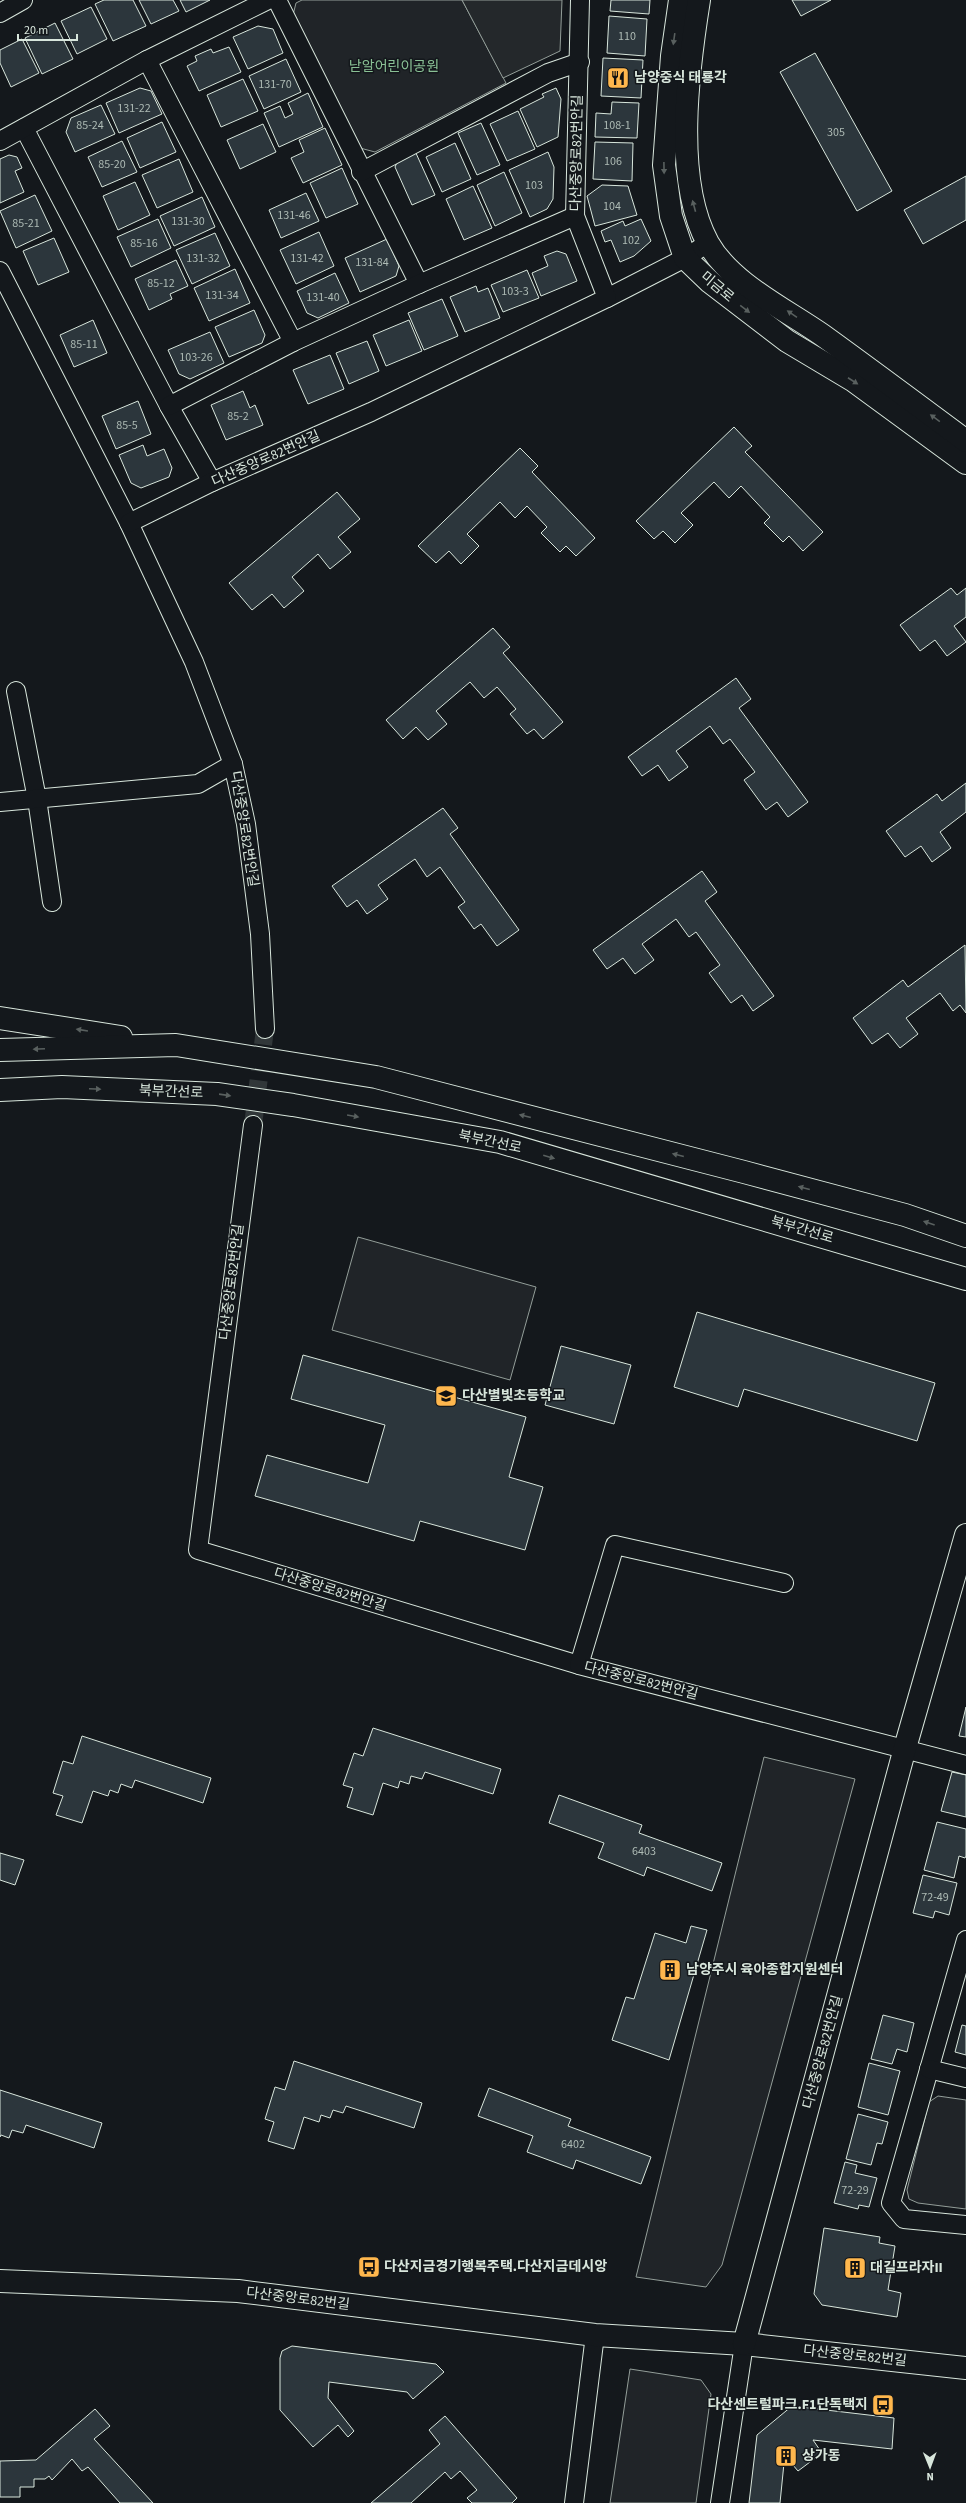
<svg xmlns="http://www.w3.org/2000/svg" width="966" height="2503" viewBox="0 0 966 2503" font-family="'Source Sans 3','Noto Sans KR',sans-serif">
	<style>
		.green { fill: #202428; stroke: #939e99 }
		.parking { fill: #24282b; stroke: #939e99 }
		.building { fill: #2c363c; stroke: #d8e6dc }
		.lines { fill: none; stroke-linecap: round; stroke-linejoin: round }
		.minor-tunnel { stroke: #313739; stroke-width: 18; stroke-dasharray: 18 9; stroke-linecap: butt }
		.minor-casing { stroke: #d8e6dc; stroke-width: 20 }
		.tertiary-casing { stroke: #d8e6dc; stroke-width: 24 }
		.trunk-casing { stroke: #d8e6dc; stroke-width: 24 }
		.minor { stroke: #14181c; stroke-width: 18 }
		.tertiary { stroke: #14181c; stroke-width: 22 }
		.trunk { stroke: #14181c; stroke-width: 22 }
		.oneway { fill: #59605f }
		.labels { text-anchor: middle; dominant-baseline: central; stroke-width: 3; stroke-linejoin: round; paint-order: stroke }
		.number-label { font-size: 12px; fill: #adbab4 }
		.park-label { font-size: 14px; fill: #8ac095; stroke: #14181c }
		.poi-label { font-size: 14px; font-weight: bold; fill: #d8e6dc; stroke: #14181c; text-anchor: start }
		.street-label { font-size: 14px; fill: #d8e6dc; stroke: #14181c }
	</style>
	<rect width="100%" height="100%" fill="#14181c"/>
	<g class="green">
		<path d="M302,0H462L506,83L375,152L360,148L293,15L296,3Z"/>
		<path d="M358,1237L536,1287L510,1380L332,1330Z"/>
		<path d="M764,1757L855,1779L722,2265L706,2287L636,2277Z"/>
		<path d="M938,2096L966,2100V2209L918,2203L909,2199L907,2190L929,2102Z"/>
		<path d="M630,2369L701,2380L711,2394L696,2503H610Z"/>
	</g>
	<path class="parking" d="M462,0H562L560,51L503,78Z"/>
	<g class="building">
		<path d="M104,0H133L146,26L113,41L95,4Z"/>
		<path d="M139,0H173L179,11L151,24Z"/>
		<path d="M180,0H210L186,12Z"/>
		<path d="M611,0H650L649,14L610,11Z"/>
		<path d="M792,0H831L801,16Z"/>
		<path d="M91,7L107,39L77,54L61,21Z"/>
		<path d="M609,16L647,19L645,56L607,53Z"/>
		<path d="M55,23L73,59L42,74L25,38Z"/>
		<path d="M258,26L273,29L283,53L248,69L233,37Z"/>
		<path d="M22,39L39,73L11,87L0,63V50Z"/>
		<path d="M229,47L241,72L199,91L187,66L197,61L195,56L211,49L213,53Z"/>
		<path d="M815,53L892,191L857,211L780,72Z"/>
		<path d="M603,58L643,60L641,98L601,96Z"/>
		<path d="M286,59L301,92L264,109L249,76Z"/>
		<path d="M243,79L258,111L221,127L207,95Z"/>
		<path d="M140,88L151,91L162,114L119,133L106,103Z"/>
		<path d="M556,88L561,99L558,137L537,147L520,109L544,97L542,94Z"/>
		<path d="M308,93L323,127L279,147L264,113L280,106L285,118L293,114L288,103Z"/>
		<path d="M612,102L639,103L637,138L595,137L596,113L611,114Z"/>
		<path d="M101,105L115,134L75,152L66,132L71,118Z"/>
		<path d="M518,111L535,149L507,161L490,124Z"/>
		<path d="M162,122L176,152L140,168L127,138Z"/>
		<path d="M481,123L500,165L477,175L458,133Z"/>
		<path d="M263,124L276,152L240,169L227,140Z"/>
		<path d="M325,128L342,165L303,183L291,158L304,152L299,140Z"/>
		<path d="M122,141L137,172L102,187L88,157Z"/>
		<path d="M595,142L633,143L632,181L593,179Z"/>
		<path d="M455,143L471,179L442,192L426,157Z"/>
		<path d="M415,151L435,195L412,205L395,167L399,158Z"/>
		<path d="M548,152L554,167L553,199L547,209L530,217L509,170Z"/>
		<path d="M9,155L17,157L22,168L15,171L24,192L0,203V159Z"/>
		<path d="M179,159L193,192L157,208L142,175Z"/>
		<path d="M342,168L358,204L326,218L310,183Z"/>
		<path d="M504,172L522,213L495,226L477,185Z"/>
		<path d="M966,176V220L923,244L904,210Z"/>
		<path d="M135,182L150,215L118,230L103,196Z"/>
		<path d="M602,185L628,186L637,215L595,226L587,196Z"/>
		<path d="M473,186L492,228L464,240L446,199Z"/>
		<path d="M306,193L319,221L281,238L269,210Z"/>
		<path d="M35,195L52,231L16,248L0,211Z"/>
		<path d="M202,197L215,227L174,246L160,216Z"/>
		<path d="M158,219L171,248L131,267L117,237Z"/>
		<path d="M641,219L651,241L634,256L620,262L611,240L605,242L601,231L623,221L625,226Z"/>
		<path d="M319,232L334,266L296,284L280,250Z"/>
		<path d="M215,233L230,266L192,284L176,250Z"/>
		<path d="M54,238L69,272L38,285L23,251Z"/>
		<path d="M387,239L399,266L396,276L360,292L345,258Z"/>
		<path d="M557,251L566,254L577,281L541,296L532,273L548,266L544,256Z"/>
		<path d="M176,260L188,286L170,294L172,299L149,310L135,279Z"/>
		<path d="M235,269L250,303L209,321L194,288Z"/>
		<path d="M527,270L539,298L503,312L491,285Z"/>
		<path d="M335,273L349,303L318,318L307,313L297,291Z"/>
		<path d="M476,286L478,292L488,288L500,318L465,332L450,297Z"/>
		<path d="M442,299L458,336L424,350L408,313Z"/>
		<path d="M254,310L265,335L262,343L229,357L215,327Z"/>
		<path d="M93,320L107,353L74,367L60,335Z"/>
		<path d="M409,320L422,351L386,366L373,335Z"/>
		<path d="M210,332L224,363L190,379L179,374L168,350Z"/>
		<path d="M367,341L379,371L349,384L336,353Z"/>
		<path d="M330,355L344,389L308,404L293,370Z"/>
		<path d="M243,391L250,408L255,405L263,425L226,440L211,405Z"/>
		<path d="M138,401L151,434L116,449L102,416Z"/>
		<path d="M734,427L752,446L745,452L823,532L803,551L789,536L783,542L764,523L770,517L741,486L729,498L714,482L681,513L693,525L675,543L663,531L654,539L636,521Z"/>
		<path d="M143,445L147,456L164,449L172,468L169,477L141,488L131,483L119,455Z"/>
		<path d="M520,448L538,466L532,472L595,538L576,556L566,546L560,552L541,533L547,527L527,506L515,518L500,502L467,534L479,546L461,564L449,551L436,563L418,546Z"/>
		<path d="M337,492L360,519L338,537L351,552L330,569L318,554L292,577L304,591L284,608L272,594L252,610L229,583Z"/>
		<path d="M951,588L957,595L966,588V617L954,626L966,642L947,656L935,640L920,651L900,625Z"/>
		<path d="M493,628L510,647L503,653L563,722L543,739L534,729L527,734L510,714L516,709L497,687L484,698L470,682L436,711L447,724L428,740L416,727L403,739L386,720Z"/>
		<path d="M736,678L751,699L739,708L808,802L788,817L777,802L766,810L744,780L755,772L730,739L723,744L710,726L676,751L688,767L669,781L658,765L642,776L628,757Z"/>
		<path d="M966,783V812L940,832L951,848L932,862L921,846L905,857L886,831L937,794L942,801Z"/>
		<path d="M443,808L458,828L450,834L519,930L497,946L481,924L474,929L458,907L465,902L440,867L427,877L415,859L378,885L388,899L367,914L357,900L347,907L332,886Z"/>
		<path d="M702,871L717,892L705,901L774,996L753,1011L742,995L731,1003L709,973L720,965L696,932L689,937L676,919L642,944L654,960L635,974L623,958L607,969L593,950Z"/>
		<path d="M965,945L966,1013L960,1005L953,1011L940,993L906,1018L918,1034L900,1048L888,1033L872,1044L853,1018L903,980L908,987Z"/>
		<path d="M697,1312L935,1383L917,1441L744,1389L738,1407L674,1387Z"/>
		<path d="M561,1346L631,1365L614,1424L545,1405Z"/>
		<path d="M303,1355L526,1417L509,1477L543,1487L525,1550L420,1521L414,1541L255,1496L267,1455L368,1483L385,1425L291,1399Z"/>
		<path d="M966,1707V1737L959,1736Z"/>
		<path d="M373,1728L501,1769L493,1794L425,1772L422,1779L411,1776L409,1784L400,1781L398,1788L383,1783L373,1815L347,1807L353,1788L343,1785L354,1753L363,1756Z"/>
		<path d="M82,1736L211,1778L203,1803L135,1780L132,1788L121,1784L118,1793L110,1790L108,1796L93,1791L82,1823L56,1815L63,1796L53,1793L63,1761L73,1764Z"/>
		<path d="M952,1772L966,1775V1817L941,1811Z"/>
		<path d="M559,1795L642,1825L639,1833L722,1863L712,1891L647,1867L644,1876L598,1858L604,1843L549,1823Z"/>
		<path d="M937,1822L966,1829V1856L965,1858L959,1856L954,1878L924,1870Z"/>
		<path d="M0,1853L24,1860L15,1885L0,1880Z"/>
		<path d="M923,1875L957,1883L949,1915L935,1911L933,1918L913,1913Z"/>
		<path d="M691,1926L707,1930L669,2060L612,2040L626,1997L634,1999L655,1933L686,1943Z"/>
		<path d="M883,2015L914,2023L907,2052L897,2049L892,2064L871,2059Z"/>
		<path d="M962,2025L966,2026V2055L955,2052Z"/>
		<path d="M294,2061L422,2103L414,2128L346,2106L343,2113L333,2110L330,2118L321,2115L319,2122L304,2117L294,2149L268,2141L274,2122L265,2119L275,2087L285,2090Z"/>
		<path d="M869,2063L900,2071L888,2115L858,2107Z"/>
		<path d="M489,2088L571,2119L568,2126L651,2157L641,2184L576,2160L573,2169L527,2152L533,2136L478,2116Z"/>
		<path d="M0,2090L102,2123L94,2148L26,2125L23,2133L12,2130L9,2138L1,2135L0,2137Z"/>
		<path d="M858,2114L888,2122L882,2144L877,2143L871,2165L846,2159Z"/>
		<path d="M845,2162L857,2165L855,2173L877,2178L869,2207L859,2205L858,2209L834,2203Z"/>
		<path d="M824,2228L880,2237L879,2243L895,2246L888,2290L901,2293L897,2317L822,2305L814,2294Z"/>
		<path d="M292,2346L436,2364L444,2372L413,2399L407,2392L329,2382L328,2398L354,2431L348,2437L338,2425L313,2447L280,2410V2358L282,2351Z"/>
		<path d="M792,2406L894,2418L892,2449L813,2440L822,2453L798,2471L787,2458L784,2463L780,2503H749L757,2435Z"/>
		<path d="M95,2409L110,2426L94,2439L153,2503H120L88,2467L82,2471L72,2459L52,2480L49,2476L45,2479H34V2487H20V2497H0V2461L36,2460Z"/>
		<path d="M445,2416L517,2498L512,2503H472L467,2498L477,2490L460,2471L451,2479L445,2472L411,2503H371L440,2444L429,2430Z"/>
	</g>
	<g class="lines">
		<path class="minor-tunnel" d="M253,1125L265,1029"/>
		<g class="minor-casing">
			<g id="minor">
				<path d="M277,0L419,284"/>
				<path d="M0,13L23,0"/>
				<path d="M147,60L293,342"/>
				<path d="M24,128L169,406L212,482"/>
				<path d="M0,141L147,60L268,0"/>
				<path d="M361,172L548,73L580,62"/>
				<path d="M0,271L129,523L194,662L233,764L246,824L260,934L265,1029"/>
				<path d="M607,298L685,258L708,243"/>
				<path d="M169,406L293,342L419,284L575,216"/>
				<path d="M129,523L212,482L371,412L607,298L575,216L580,0"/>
				<path d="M16,691L37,799L52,902"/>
				<path d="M0,802L198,784L233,764"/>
				<path d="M253,1125L198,1550L579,1665L966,1765"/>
				<path d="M579,1665L615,1545L784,1583"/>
				<path d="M966,1940L891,2203L904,2219L966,2225"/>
				<path d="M929,2069L966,2078"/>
				<path d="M574,2503L595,2335"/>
				<path d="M720,2503L744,2344"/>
			</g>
		</g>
		<g class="tertiary-casing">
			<g id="tertiary">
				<path d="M680,0L672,56L664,165L671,216L685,258L710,282L787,341L854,381L966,463"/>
				<path d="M699,0C688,69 673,180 708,243C731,284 787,310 825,337C872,371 919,406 966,441"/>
				<path d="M0,2281L238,2291L595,2335L744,2344L966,2368"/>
				<path d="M744,2344L905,1748L966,1535"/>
			</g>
		</g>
		<g class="trunk-casing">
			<g id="trunk">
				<path d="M0,1018L121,1037"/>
				<path d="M0,1050L176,1045L376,1077L744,1172L905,1215L966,1236"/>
				<path d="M0,1090L62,1087L217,1094L293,1105L500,1142L966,1279"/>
			</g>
		</g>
		<use href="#minor" class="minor"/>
		<use href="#tertiary" class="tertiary"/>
		<use href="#trunk" class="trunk"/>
	</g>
	<defs><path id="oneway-solid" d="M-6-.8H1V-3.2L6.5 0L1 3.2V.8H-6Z"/></defs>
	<g class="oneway">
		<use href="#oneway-solid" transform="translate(674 39) rotate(98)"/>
		<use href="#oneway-solid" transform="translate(664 168) rotate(89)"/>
		<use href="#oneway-solid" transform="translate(694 206) rotate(-105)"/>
		<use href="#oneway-solid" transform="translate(745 309) rotate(37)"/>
		<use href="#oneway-solid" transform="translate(792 314) rotate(-146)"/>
		<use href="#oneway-solid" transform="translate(853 381) rotate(33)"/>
		<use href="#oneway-solid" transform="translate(935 418) rotate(-144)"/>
		<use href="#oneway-solid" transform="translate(82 1030) rotate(-171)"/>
		<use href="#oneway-solid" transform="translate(39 1049) rotate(178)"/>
		<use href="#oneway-solid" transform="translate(95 1089) rotate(2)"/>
		<use href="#oneway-solid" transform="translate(225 1095) rotate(8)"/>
		<use href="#oneway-solid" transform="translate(353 1116) rotate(10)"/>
		<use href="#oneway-solid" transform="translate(525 1116) rotate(-166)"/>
		<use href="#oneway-solid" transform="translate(678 1155) rotate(-166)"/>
		<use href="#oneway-solid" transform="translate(549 1157) rotate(16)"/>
		<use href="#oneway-solid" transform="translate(804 1188) rotate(-165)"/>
		<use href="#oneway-solid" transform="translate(929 1223) rotate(-161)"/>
	</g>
	<defs>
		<g id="restaurant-square" transform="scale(1.15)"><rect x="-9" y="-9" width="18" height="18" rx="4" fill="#ffb74d" stroke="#14181c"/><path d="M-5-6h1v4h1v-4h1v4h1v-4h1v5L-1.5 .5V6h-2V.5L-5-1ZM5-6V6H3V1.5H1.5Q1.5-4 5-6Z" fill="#111"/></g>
		<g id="school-square" transform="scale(1.15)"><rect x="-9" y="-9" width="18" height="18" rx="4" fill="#ffb74d" stroke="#14181c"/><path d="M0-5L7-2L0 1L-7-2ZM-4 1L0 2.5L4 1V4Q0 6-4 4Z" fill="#111"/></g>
		<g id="building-square" transform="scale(1.15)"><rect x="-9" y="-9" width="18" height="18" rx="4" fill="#ffb74d" stroke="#14181c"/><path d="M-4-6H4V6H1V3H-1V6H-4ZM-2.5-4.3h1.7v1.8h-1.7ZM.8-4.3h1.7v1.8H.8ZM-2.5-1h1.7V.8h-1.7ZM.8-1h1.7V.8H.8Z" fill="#111"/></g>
		<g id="bus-square" transform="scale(1.15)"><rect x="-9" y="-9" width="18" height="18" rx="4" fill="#ffb74d" stroke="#14181c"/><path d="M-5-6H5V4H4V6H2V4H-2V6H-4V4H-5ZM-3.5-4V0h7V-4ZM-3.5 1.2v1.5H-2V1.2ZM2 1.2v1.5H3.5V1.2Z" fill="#111"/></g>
	</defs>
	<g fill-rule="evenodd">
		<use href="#restaurant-square" x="618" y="78"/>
		<use href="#school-square" x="446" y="1396"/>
		<use href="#building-square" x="670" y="1970"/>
		<use href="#bus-square" x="369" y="2267"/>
		<use href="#building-square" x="855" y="2268"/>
		<use href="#bus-square" x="883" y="2405"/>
		<use href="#building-square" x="786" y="2456"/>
	</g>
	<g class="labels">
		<g class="number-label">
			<text x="627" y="36">110</text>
			<text x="275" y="84">131-70</text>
			<text x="134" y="108">131-22</text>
			<text x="90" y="125">85-24</text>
			<text x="617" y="125">108-1</text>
			<text x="836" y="132">305</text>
			<text x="613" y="161">106</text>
			<text x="112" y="164">85-20</text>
			<text x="534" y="185">103</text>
			<text x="612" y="206">104</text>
			<text x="294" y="215">131-46</text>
			<text x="188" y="221">131-30</text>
			<text x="26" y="223">85-21</text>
			<text x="631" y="240">102</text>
			<text x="144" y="243">85-16</text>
			<text x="203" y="258">131-32</text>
			<text x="307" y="258">131-42</text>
			<text x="372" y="262">131-84</text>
			<text x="161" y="283">85-12</text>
			<text x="515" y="291">103-3</text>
			<text x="222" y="295">131-34</text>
			<text x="323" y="297">131-40</text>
			<text x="84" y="344">85-11</text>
			<text x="196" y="357">103-26</text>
			<text x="238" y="416">85-2</text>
			<text x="127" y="425">85-5</text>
			<text x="644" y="1851">6403</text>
			<text x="935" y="1897">72-49</text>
			<text x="573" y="2144">6402</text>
			<text x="855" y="2190">72-29</text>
		</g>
		<g class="park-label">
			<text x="394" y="67">낟알어린이공원</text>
		</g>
		<g class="poi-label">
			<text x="634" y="78">남양중식 태룡각</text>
			<text x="462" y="1396">다산별빛초등학교</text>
			<text x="686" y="1970">남양주시 육아종합지원센터</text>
			<text x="384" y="2267">다산지금경기행복주택.다산지금데시앙</text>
			<text x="870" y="2268">대길프라자II</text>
			<text x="868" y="2405" text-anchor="end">다산센트럴파크.F1단독택지</text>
			<text x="802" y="2456">상가동</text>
		</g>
		<g class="street-label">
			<text transform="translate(577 153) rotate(-89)">다산중앙로82번안길</text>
			<text transform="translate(717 287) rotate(40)">미금로</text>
			<text transform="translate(266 459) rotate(-24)">다산중앙로82번안길</text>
			<text transform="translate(244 829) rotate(81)">다산중앙로82번안길</text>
			<text transform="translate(171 1092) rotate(2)">북부간선로</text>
			<text transform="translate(490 1142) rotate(12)">북부간선로</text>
			<text transform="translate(802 1230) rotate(16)">북부간선로</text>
			<text transform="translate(232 1282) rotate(-83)">다산중앙로82번안길</text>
			<text transform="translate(330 1590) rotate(17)">다산중앙로82번안길</text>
			<text transform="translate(641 1681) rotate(14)">다산중앙로82번안길</text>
			<text transform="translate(823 2052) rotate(-75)">다산중앙로82번안길</text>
			<text transform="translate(298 2299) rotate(7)">다산중앙로82번길</text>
			<text transform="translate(855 2356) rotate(6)">다산중앙로82번길</text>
		</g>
	</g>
	<g transform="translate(930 2467) rotate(179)" stroke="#14181c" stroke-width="3" paint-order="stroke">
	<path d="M0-3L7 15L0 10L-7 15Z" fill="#d8e6dc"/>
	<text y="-6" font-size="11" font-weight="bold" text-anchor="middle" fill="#d8e6dc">N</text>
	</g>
	<path d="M18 34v6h59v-6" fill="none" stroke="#d8e6dc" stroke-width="2"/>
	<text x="24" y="34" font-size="12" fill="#d8e6dc" stroke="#14181c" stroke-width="3" paint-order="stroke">20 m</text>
</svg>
